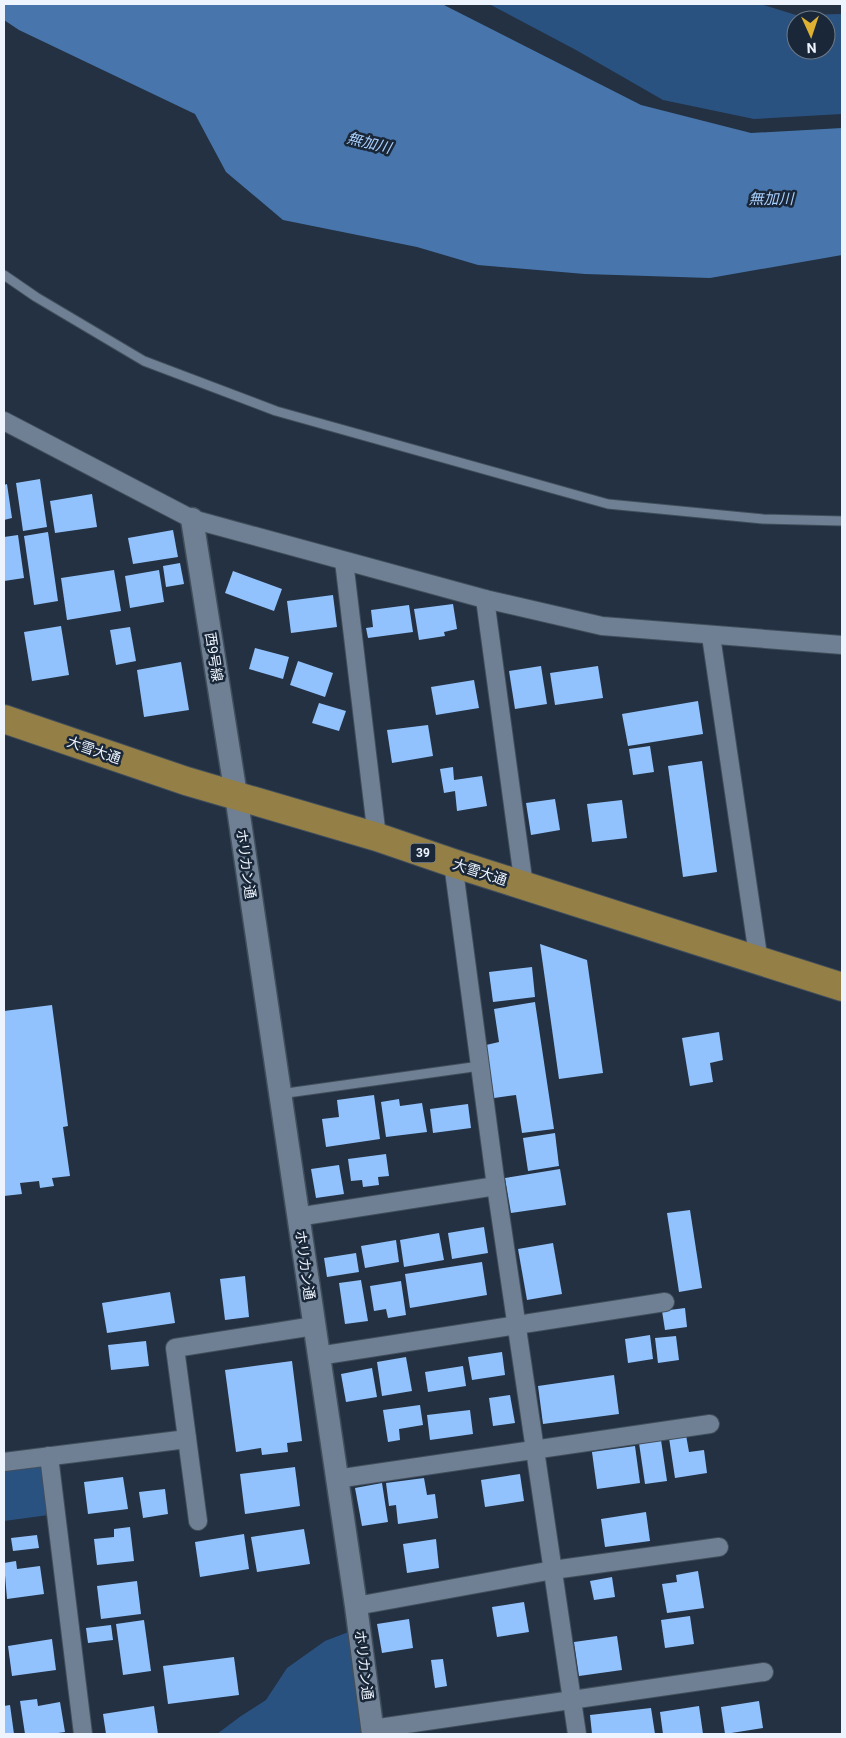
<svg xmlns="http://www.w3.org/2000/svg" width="846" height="1738" viewBox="0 0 846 1738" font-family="Roboto,'Noto Sans JP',sans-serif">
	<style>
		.green { fill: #2a5281; fill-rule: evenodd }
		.water { fill: #4876ac }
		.building { fill: #92c2fd }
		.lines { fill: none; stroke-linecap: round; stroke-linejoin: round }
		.service-casing { stroke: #414e5c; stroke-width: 11 }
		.minor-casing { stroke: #414e5c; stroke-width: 20 }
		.tertiary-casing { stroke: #414e5c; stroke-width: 25 }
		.trunk-casing { stroke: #414e5c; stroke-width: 30 }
		.service { stroke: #6f8094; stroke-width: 9 }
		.minor { stroke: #6f8094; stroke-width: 18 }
		.tertiary { stroke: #6f8094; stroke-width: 22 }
		.trunk { stroke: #947f46; stroke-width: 28 }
		.labels { text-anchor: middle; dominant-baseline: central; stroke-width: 5; stroke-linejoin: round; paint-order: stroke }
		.shield { fill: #192738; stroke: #adb6c3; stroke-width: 1 }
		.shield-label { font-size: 12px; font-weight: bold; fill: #edf4fe }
		.street-label { font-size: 14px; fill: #edf4fe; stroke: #192738 }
		.water-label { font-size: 15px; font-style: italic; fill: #a9cffd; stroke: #192738 }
	</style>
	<rect width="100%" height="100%" fill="#233142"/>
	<g class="green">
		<path d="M489,4H760L796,15L842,14V114L754,119L663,100L576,50ZM796,20H826V50H796Z"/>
		<path d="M49,1456L56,1514L4,1521V1462Z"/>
		<path d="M359,1628L372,1734H217L241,1716L266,1700L287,1668L325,1641Z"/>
	</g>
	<path class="water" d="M4,4H442L641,105L751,133L842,128V255L710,278L585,274L478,265L417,247L283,220L226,172L195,114L19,30L4,20Z"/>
	<g class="building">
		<path d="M40,479L47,527L23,531L16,483Z"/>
		<path d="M7,484L12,518L4,520V485Z"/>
		<path d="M92,494L97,527L55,533L50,501Z"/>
		<path d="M173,530L178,557L133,564L128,538Z"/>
		<path d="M48,532L58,601L34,605L24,536Z"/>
		<path d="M18,535L24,578L4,581V537Z"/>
		<path d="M180,563L184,584L166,587L163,566Z"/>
		<path d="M114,570L121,611L67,620L61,578Z"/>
		<path d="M159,570L164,602L130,608L125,576Z"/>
		<path d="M233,571L282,589L274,611L225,593Z"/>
		<path d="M333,595L337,627L291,633L287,601Z"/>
		<path d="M453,604L457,629L444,632L445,636L419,640L414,609Z"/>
		<path d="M409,605L413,632L368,638L366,628L373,627L371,610Z"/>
		<path d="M61,626L69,675L32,681L24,632Z"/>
		<path d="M130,627L136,661L116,665L110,630Z"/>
		<path d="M255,648L289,657L283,679L249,669Z"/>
		<path d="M298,661L333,673L325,697L290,685Z"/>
		<path d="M181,662L189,710L144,717L137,670Z"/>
		<path d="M541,666L547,704L515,709L509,671Z"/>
		<path d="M598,666L603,698L555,705L550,673Z"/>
		<path d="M474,680L479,708L436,715L431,687Z"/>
		<path d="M698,701L703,734L628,746L622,714Z"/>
		<path d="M319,703L346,711L339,731L312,723Z"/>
		<path d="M428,725L433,756L392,763L387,730Z"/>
		<path d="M650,746L654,772L633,775L629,749Z"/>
		<path d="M702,761L717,872L683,877L668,766Z"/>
		<path d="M453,767L454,780L482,776L487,806L457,811L455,791L444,793L440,769Z"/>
		<path d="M555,799L560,830L531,835L526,803Z"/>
		<path d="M622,800L627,838L592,842L587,804Z"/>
		<path d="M540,944L587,960L603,1073L559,1079Z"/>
		<path d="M532,967L535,997L493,1002L489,972Z"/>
		<path d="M535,1002L554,1129L522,1133L516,1095L494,1098L486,1045L499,1042L494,1009Z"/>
		<path d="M52,1005L68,1126L63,1127L70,1176L52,1178L54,1186L40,1188L39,1181L20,1183L22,1194L4,1196V1011Z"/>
		<path d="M719,1032L723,1060L710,1063L713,1082L690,1086L682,1038Z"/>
		<path d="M374,1095L380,1139L326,1147L322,1119L339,1117L337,1100Z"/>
		<path d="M399,1099L400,1106L422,1103L427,1132L386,1137L381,1102Z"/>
		<path d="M468,1104L471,1128L433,1133L430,1109Z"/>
		<path d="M555,1133L559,1166L528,1171L523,1138Z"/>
		<path d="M386,1154L389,1176L378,1177L379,1185L363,1187L362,1180L351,1181L348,1159Z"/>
		<path d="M339,1165L344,1194L316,1198L311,1169Z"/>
		<path d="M560,1169L566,1205L511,1213L505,1178Z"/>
		<path d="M690,1210L702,1288L679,1292L667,1213Z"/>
		<path d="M484,1227L488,1253L452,1259L448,1233Z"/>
		<path d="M439,1233L444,1260L404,1267L400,1240Z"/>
		<path d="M396,1240L399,1262L365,1268L361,1246Z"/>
		<path d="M553,1243L562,1294L527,1300L518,1249Z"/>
		<path d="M356,1253L359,1272L327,1277L324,1258Z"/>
		<path d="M482,1262L487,1295L410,1308L405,1274Z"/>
		<path d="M245,1276L249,1317L225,1320L220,1279Z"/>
		<path d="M361,1280L368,1321L345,1324L339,1283Z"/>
		<path d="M401,1281L406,1315L388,1318L386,1309L374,1311L370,1286Z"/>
		<path d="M170,1292L175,1323L107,1333L102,1303Z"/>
		<path d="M685,1308L687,1327L665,1330L662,1311Z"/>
		<path d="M650,1335L653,1359L628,1363L625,1339Z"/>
		<path d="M676,1336L679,1360L658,1363L655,1338Z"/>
		<path d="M146,1341L149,1366L111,1370L108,1345Z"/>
		<path d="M502,1352L505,1375L472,1380L468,1357Z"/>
		<path d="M406,1357L412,1391L382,1396L377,1362Z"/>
		<path d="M292,1361L302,1441L287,1443L288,1452L262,1455L261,1448L236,1452L225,1370Z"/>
		<path d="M463,1366L466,1386L428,1392L425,1372Z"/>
		<path d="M372,1368L377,1397L346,1402L341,1374Z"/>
		<path d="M614,1375L619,1414L543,1424L538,1386Z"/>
		<path d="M510,1395L515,1423L493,1426L489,1398Z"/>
		<path d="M420,1405L423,1425L399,1429L400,1440L388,1442L383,1410Z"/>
		<path d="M470,1410L473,1434L430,1440L427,1415Z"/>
		<path d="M686,1435L689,1452L704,1450L707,1473L675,1478L669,1438Z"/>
		<path d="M661,1440L667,1481L645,1484L639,1443Z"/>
		<path d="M635,1446L640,1483L597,1489L592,1452Z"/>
		<path d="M295,1467L300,1506L245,1514L240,1474Z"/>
		<path d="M520,1474L524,1501L485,1507L481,1480Z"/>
		<path d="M123,1477L128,1509L88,1514L84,1482Z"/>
		<path d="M424,1478L427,1495L435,1494L438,1518L398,1524L396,1505L389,1506L386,1483Z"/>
		<path d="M382,1483L388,1522L362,1526L355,1488Z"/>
		<path d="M165,1489L168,1514L143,1518L139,1492Z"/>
		<path d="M646,1512L650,1541L605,1547L601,1519Z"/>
		<path d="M130,1527L134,1561L97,1565L94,1539L114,1537V1529Z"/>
		<path d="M304,1529L310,1564L257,1572L251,1537Z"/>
		<path d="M244,1534L249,1569L200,1577L195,1542Z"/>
		<path d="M37,1535L39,1548L13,1551L11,1538Z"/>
		<path d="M436,1539L439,1568L407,1573L403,1544Z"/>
		<path d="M16,1561L17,1569L40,1566L44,1594L7,1599L4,1563Z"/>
		<path d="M698,1571L704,1608L667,1613L662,1584L677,1582L676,1575Z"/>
		<path d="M612,1577L615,1597L594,1600L590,1581Z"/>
		<path d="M137,1581L141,1614L101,1619L97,1586Z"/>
		<path d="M524,1602L529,1632L497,1637L492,1607Z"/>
		<path d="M690,1616L694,1644L665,1648L661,1620Z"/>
		<path d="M409,1619L413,1648L382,1653L377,1624Z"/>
		<path d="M144,1620L151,1671L123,1675L116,1624Z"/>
		<path d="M111,1625L113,1640L88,1643L86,1628Z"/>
		<path d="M617,1636L622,1670L579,1676L574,1642Z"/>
		<path d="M52,1639L56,1670L12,1676L8,1646Z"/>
		<path d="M234,1657L239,1695L168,1704L163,1666Z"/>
		<path d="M443,1659L447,1686L435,1688L431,1660Z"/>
		<path d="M37,1699L38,1706L60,1702L65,1732L51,1734H25L20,1701Z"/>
		<path d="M759,1701L763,1728L725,1734L721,1707Z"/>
		<path d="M10,1705L14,1734H4V1706Z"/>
		<path d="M154,1706L158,1734H106L103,1714Z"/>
		<path d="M699,1706L703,1734H663L660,1712Z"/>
		<path d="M651,1708L655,1734H609V1733L592,1734L590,1715Z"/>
	</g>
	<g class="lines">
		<g class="service-casing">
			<g id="service">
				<path d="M4,275L36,297L144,361L276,411L608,504L763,519L842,521"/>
				<path d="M280,1094L480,1066"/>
			</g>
		</g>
		<g class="minor-casing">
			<g id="minor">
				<path d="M4,421L192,519L485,599L602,626L842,645"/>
				<path d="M344,561L377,837"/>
				<path d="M485,599L524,886"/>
				<path d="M711,636L759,962"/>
				<path d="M453,863L496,1186L577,1734"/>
				<path d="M297,1217L496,1186"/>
				<path d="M318,1356L665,1302"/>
				<path d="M49,1456L83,1734"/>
				<path d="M4,1462L187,1439"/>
				<path d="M336,1479L710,1424"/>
				<path d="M198,1521L175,1348L314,1326"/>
				<path d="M356,1606L553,1570L719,1547"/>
				<path d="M372,1729L764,1672"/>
			</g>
		</g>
		<g class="tertiary-casing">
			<path id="tertiary" d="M192,519L236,795L356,1606L373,1734"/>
		</g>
		<g class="trunk-casing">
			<path id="trunk" d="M4,719L186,781L377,837L453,863L842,987"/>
		</g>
		<use href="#service" class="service"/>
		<use href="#minor" class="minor"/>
		<use href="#tertiary" class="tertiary"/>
		<use href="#trunk" class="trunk"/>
	</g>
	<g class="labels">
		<rect class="shield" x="410.5" y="843.5" width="25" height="19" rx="4"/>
		<g class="shield-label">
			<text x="423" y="853">39</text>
		</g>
		<g class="street-label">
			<text transform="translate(214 657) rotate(81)">西9号線</text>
			<text transform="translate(94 750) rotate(19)">大雪大通</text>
			<text transform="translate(246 864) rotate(82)">ホリカン通</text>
			<text transform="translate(480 872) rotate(18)">大雪大通</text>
			<text transform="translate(305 1265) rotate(82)">ホリカン通</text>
			<text transform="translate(364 1665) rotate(83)">ホリカン通</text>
		</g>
		<g class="water-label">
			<text transform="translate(369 143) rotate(14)">無加川</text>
			<text x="771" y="199">無加川</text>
		</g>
	</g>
	<rect width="846" height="1738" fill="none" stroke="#edf4fe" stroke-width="10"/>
	<g transform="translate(811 35) rotate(177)"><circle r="24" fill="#192738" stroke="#6e7987"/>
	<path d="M0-4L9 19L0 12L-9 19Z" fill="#deb133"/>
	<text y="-8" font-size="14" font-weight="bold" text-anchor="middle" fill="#edf4fe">N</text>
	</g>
</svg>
